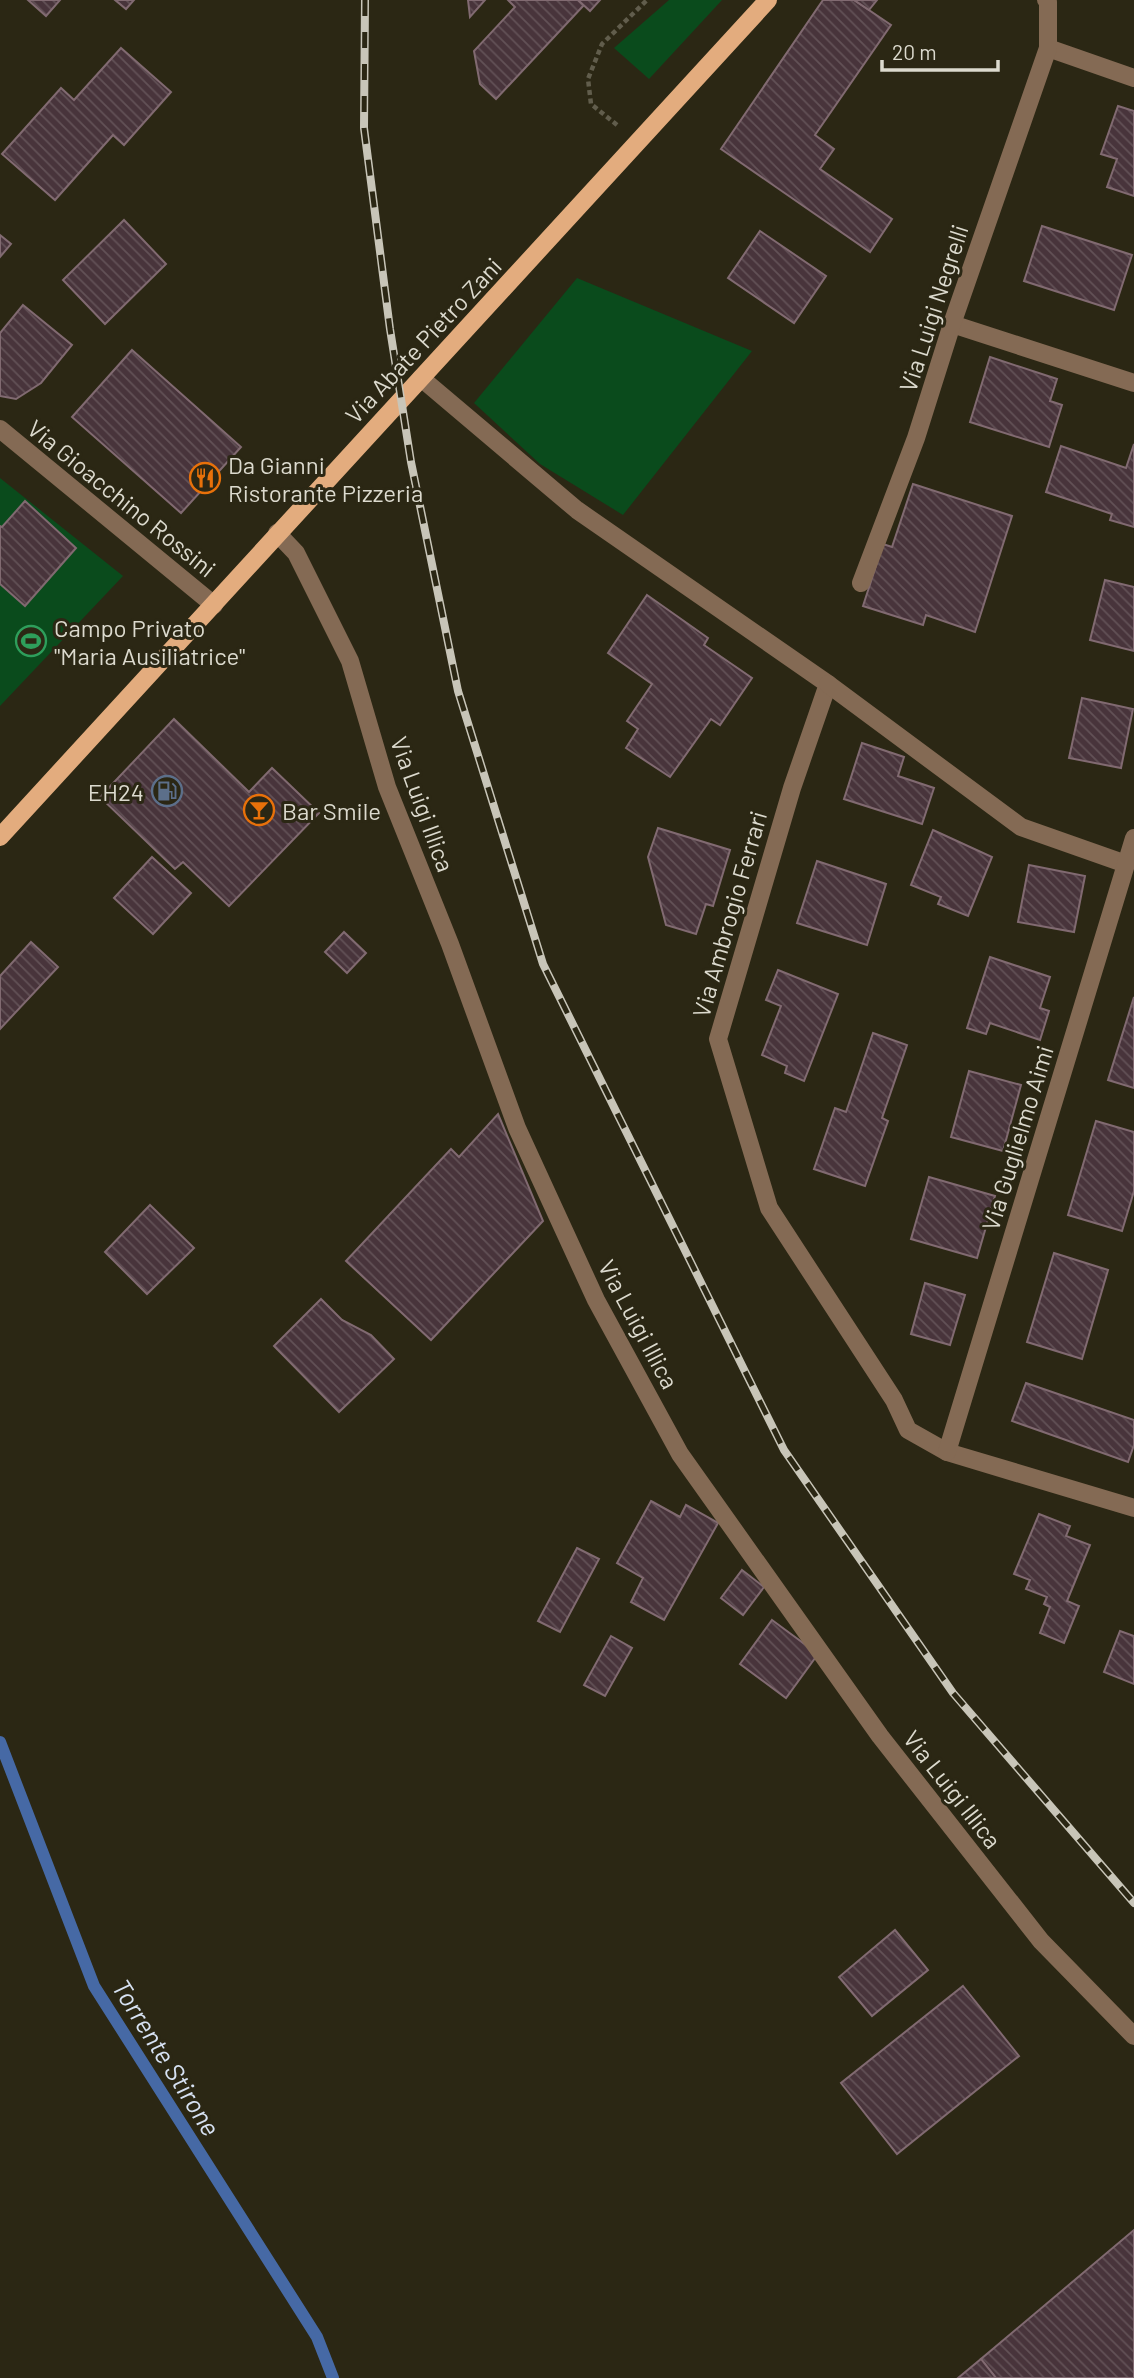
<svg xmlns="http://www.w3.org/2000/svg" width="1134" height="2378" viewBox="0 0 1134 2378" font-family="Barlow,sans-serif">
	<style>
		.green { fill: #0a4b1c }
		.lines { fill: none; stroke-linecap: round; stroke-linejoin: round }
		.stream { stroke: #4669a5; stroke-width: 12 }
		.building { fill: url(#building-back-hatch); stroke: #816a71; stroke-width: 2 }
		.path { stroke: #615d4c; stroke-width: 4.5; stroke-dasharray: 5 3.5; stroke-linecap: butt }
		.minor { stroke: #846a54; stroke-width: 18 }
		.major { stroke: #e3ac7e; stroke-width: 18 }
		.rail-casing { stroke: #c8c5b8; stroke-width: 8 }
		.rail { stroke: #2b2714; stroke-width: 5; stroke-dasharray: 16; stroke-linecap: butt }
		.labels { text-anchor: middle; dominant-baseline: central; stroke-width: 6; stroke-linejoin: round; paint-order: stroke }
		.street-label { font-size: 24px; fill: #dcdace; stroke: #2b2714 }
		.poi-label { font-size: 24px; fill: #dcdace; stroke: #2b2714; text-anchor: start }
		.water-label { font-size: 26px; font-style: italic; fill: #d7e2f3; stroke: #2b2714 }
	</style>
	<defs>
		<pattern id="building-back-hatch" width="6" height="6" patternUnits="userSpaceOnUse" patternTransform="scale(1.75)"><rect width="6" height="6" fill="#48343b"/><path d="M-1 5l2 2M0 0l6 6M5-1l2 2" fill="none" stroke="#625156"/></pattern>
	</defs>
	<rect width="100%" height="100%" fill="#2b2714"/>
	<g class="green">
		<path d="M669,0H722L649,79L614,48Z"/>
		<path d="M577,278L752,351L623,515L540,464L474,403Z"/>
		<path d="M0,478L123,576L0,706Z"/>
	</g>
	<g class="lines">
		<path class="stream" d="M0,1742L94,1986L317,2337L333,2378"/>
	</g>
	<g class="building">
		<path d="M28,0H60L46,16Z"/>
		<path d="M115,0H134L126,9Z"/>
		<path d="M468,0H485L470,17Z"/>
		<path d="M508,0H578L584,5L496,99L480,84L474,51L515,7Z"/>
		<path d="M578,0H600L590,11Z"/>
		<path d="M823,0H854L891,25L815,135L834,149L820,169L892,219L870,252L721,149Z"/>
		<path d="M854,0H877L869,10Z"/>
		<path d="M121,48L171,92L124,145L113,135L55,200L2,154L61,88L74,100Z"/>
		<path d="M1118,106L1134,111V196L1107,187L1117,159L1101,154Z"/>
		<path d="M124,220L166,264L105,324L63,280Z"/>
		<path d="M1042,226L1132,255L1114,310L1024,281Z"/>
		<path d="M760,231L826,276L794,323L728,278Z"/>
		<path d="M0,235L11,244L0,257Z"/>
		<path d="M23,305L72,345L41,383L16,399L0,396V333Z"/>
		<path d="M132,350L241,447L181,513L72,417Z"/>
		<path d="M990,357L1057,379L1050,401L1062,405L1049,447L970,422Z"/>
		<path d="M1134,444V527L1110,520L1112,514L1046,492L1061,446L1126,468Z"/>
		<path d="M913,484L1012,516L975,632L926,615L923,625L863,606L883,544L892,547Z"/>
		<path d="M25,501L76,548L25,606L0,584V526L2,527Z"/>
		<path d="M1105,580L1134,587V651L1090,640Z"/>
		<path d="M647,595L708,638L704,645L752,678L720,725L711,719L670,777L626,748L638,729L627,721L652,684L608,653Z"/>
		<path d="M1082,698L1133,709L1121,768L1069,758Z"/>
		<path d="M174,719L249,792L272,768L319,813L229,906L183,862L175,869L100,797Z"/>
		<path d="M862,743L904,757L898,776L934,788L922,824L844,799Z"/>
		<path d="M658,828L730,850L713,906L706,904L696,934L666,925L648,857Z"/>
		<path d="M933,830L992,857L968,916L938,904L941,897L911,885Z"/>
		<path d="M152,857L191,893L153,934L114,898Z"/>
		<path d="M817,861L886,884L867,945L797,923Z"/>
		<path d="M1029,865L1085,876L1074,932L1018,922Z"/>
		<path d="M344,932L366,953L347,973L325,952Z"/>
		<path d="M31,942L58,967L0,1029V976Z"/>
		<path d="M990,957L1050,977L1040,1008L1049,1011L1040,1040L990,1023L986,1034L967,1028Z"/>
		<path d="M778,970L838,994L804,1081L785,1073L787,1066L762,1055L781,1006L766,1000Z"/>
		<path d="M1134,997V1088L1108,1080Z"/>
		<path d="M873,1033L907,1045L882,1118L888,1121L865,1186L814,1169L835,1108L846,1112Z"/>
		<path d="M969,1071L1021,1085L1003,1151L951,1137Z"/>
		<path d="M498,1114L543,1221L431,1340L346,1261L451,1149L459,1157Z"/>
		<path d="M1096,1121L1134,1132V1191L1122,1231L1068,1215Z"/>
		<path d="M929,1177L995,1196L977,1258L911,1239Z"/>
		<path d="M150,1205L194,1248L147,1294L105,1252Z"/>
		<path d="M1054,1253L1108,1270L1082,1359L1027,1342Z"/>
		<path d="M925,1283L965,1295L950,1345L911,1334Z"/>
		<path d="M321,1299L342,1320L371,1335L394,1359L339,1412L274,1346Z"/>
		<path d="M1026,1383L1134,1420V1445L1128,1462L1012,1421Z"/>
		<path d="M651,1501L680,1517L686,1505L718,1523L664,1620L631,1602L643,1578L617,1563Z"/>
		<path d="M1039,1514L1070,1526L1066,1536L1090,1545L1067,1601L1079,1606L1064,1643L1040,1633L1050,1607L1044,1604L1047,1597L1026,1589L1030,1580L1014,1574Z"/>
		<path d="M577,1548L599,1559L560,1632L538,1621Z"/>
		<path d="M742,1570L764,1587L743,1615L721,1598Z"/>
		<path d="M772,1620L818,1654L786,1698L740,1664Z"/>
		<path d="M1120,1631L1134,1636V1684L1104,1672Z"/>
		<path d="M611,1636L632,1648L605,1696L584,1685Z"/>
		<path d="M895,1930L928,1970L872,2016L839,1977Z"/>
		<path d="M963,1986L1019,2056L897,2154L841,2083Z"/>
		<path d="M1134,2230V2378H996L981,2359Z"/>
		<path d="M981,2359L996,2378H958Z"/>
	</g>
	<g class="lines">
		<path class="path" d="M617,125L591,104L588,79L602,44L647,0"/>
		<g class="minor">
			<path d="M1048,48L1134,78"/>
			<path d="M952,324L1134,383"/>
			<path d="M421,378L577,510L828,684L792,788L718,1039L769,1208L894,1400L908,1430L947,1452L1134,1508"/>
			<path d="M0,429L214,605"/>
			<path d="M277,533L296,553L350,661L387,787L450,944L517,1128L596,1300L680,1454L880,1736L1041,1941L1134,2036"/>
			<path d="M861,583L916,438L952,324L1048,48V2L1046,0"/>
			<path d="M828,684L1021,827L1126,864"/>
			<path d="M947,1452L1134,838"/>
		</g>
		<path class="major" d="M0,837L768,0"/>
		<g class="rail-casing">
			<path id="rail" d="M365,0L364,128L390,329L411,462L458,691L543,964L784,1450L953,1693L1134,1903"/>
		</g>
		<use href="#rail" class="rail"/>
	</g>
	<defs>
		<g id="restaurant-ring" transform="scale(1.575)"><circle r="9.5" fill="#2b2714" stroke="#e8710a" stroke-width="1.5"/><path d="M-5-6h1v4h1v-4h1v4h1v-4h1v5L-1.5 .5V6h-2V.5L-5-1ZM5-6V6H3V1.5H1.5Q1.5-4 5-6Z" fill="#e8710a"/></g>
		<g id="stadium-ring" transform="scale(1.575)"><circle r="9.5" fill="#2b2714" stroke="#2e9e5b" stroke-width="1.5"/><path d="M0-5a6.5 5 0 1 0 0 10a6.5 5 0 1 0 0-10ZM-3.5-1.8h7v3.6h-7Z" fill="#2e9e5b"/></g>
		<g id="fuel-ring" transform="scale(1.575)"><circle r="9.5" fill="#2b2714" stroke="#5c6f8a" stroke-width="1.5"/><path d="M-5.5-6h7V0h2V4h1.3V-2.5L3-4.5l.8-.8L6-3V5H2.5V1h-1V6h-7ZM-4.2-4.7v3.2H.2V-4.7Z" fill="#5c6f8a"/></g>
		<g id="bar-ring" transform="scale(1.575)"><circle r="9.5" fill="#2b2714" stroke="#e8710a" stroke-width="1.5"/><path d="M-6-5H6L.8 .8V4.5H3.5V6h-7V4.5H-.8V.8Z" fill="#e8710a"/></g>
	</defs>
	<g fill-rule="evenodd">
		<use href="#restaurant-ring" x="205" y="478"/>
		<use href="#stadium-ring" x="31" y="641"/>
		<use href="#fuel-ring" x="167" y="791"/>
		<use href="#bar-ring" x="259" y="810"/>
	</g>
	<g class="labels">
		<g class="street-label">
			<text transform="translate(933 308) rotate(-72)">Via Luigi Negrelli</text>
			<text transform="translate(423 340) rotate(-47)">Via Abate Pietro Zani</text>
			<text transform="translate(122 498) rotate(39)">Via Gioacchino Rossini</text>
			<text transform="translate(423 804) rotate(70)">Via Luigi Illica</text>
			<text transform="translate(729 914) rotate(-74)">Via Ambrogio Ferrari</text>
			<text transform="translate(1017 1138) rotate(-73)">Via Guglielmo Aimi</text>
			<text transform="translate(639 1324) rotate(62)">Via Luigi Illica</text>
			<text transform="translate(953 1789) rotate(52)">Via Luigi Illica</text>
		</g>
		<g class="poi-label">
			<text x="228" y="464">Da Gianni<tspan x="228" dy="28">Ristorante Pizzeria</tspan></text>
			<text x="54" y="627">Campo Privato<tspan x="54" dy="28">"Maria Ausiliatrice"</tspan></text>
			<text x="144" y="791" text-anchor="end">EH24</text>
			<text x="282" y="810">Bar Smile</text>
		</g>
		<g class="water-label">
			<text transform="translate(167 2057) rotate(58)">Torrente Stirone</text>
		</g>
	</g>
	<path d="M882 60v10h116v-10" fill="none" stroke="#dcdace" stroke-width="3.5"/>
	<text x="892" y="60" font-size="21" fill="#dcdace" stroke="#2b2714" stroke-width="5" paint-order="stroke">20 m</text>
</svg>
